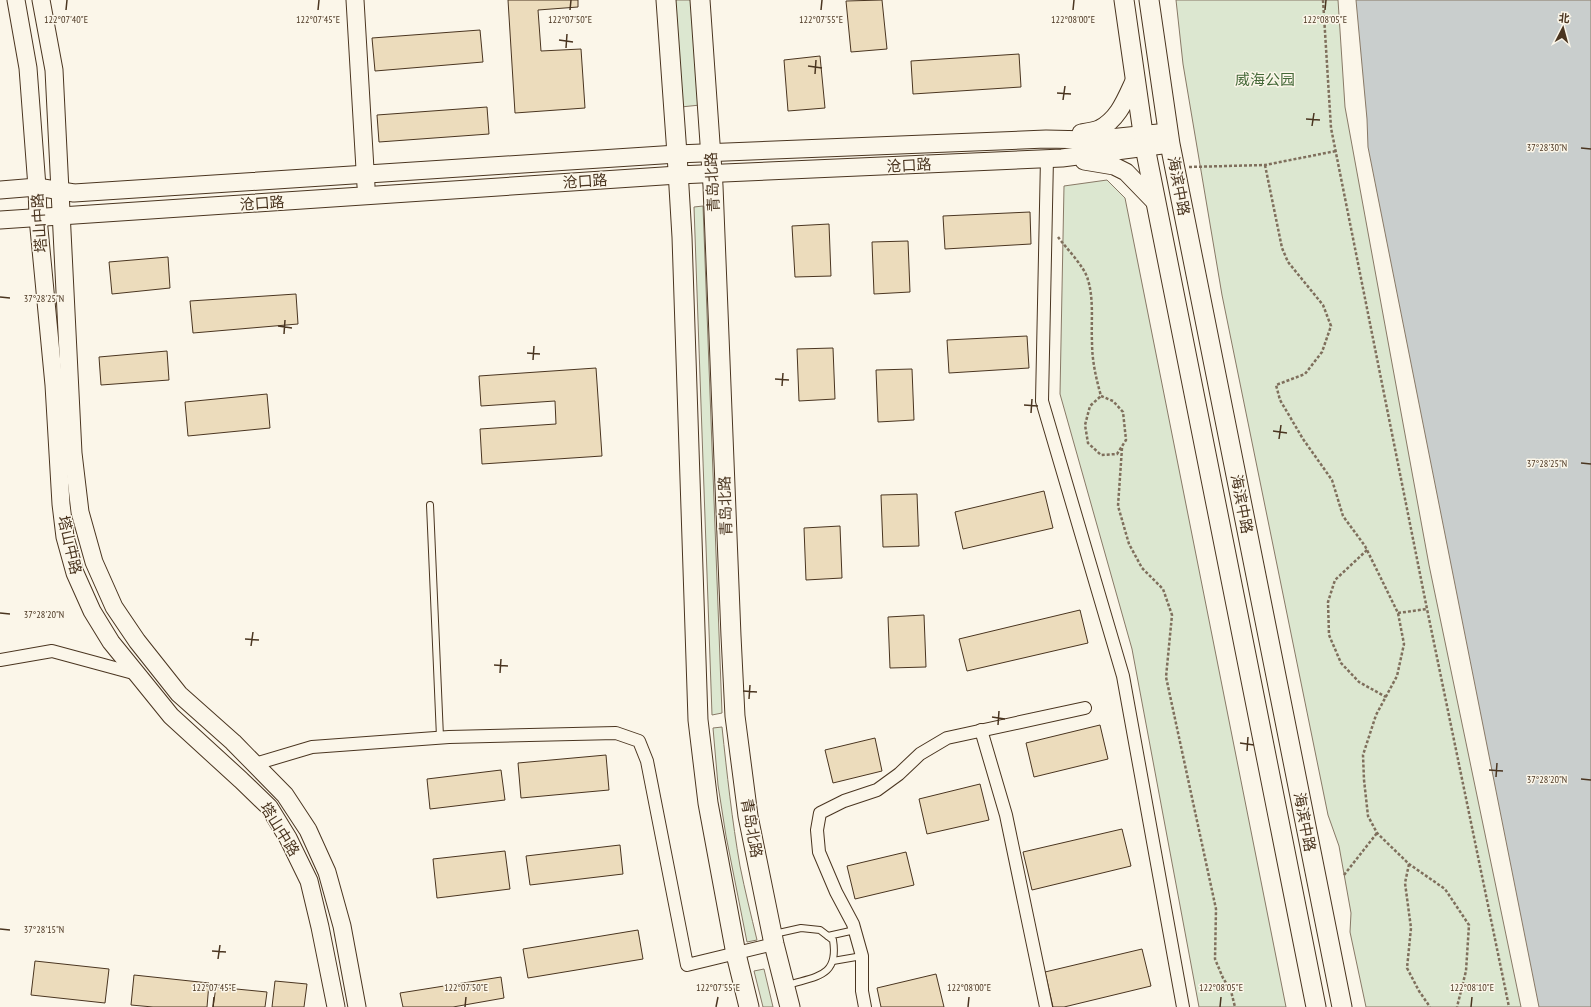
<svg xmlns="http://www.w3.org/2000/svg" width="1591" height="1007" viewBox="0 0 1591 1007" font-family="'PT Sans Narrow','Noto Sans SC',sans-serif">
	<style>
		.green { fill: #dce7d0; stroke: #887966 }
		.water { fill: #c9cecd; stroke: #887966 }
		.building { fill: #ecdcbc; stroke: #4a3520 }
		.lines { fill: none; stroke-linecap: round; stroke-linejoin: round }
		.lane-casing { stroke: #4a3520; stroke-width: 8 }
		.street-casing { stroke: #4a3520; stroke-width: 14 }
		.secondary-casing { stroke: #4a3520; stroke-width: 19 }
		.primary-casing { stroke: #4a3520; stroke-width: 21 }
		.path { stroke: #7f6f5c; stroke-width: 2.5; stroke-dasharray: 3 2; stroke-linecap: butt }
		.lane { stroke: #fbf6e9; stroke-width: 6 }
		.street { stroke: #fbf6e9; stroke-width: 12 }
		.secondary { stroke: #fbf6e9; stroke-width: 17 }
		.primary { stroke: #fbf6e9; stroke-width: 19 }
		.ticks { fill: none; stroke: #4a3520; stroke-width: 1.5 }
		.labels { text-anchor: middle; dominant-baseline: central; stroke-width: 3; stroke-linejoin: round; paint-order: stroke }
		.park-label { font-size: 15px; fill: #436837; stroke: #fbf6e9 }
		.street-label { font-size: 15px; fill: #4a3520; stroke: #fbf6e9 }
		.ticks-label { font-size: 10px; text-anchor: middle; fill: #4a3520; stroke: #fbf6e9; stroke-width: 3; stroke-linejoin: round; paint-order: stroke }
	</style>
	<rect width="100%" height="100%" fill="#fbf6e9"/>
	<g class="green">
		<path d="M675,0H693L700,105L681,107Z"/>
		<path d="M1176,0H1338L1345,107L1429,565L1521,1007H1366L1350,932L1351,913L1339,846L1328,815L1222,295L1183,64Z"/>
		<path d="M1107,180L1125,198L1286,1007H1199L1132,649L1060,394L1064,186Z"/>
		<path d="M703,206L722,713L712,715L694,207Z"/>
		<path d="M722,727C727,774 732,820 740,866C745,891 751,915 757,940L747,942L726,836L718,785L713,728Z"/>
		<path d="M764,969L773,1007H763L754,971Z"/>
	</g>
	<path class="water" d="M1356,0H1591V1007H1539L1368,147L1367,119Z"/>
	<g class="building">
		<path d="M508,0H578V7L538,10L541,51L581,49L585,108L515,113Z"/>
		<path d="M882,0L887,49L851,52L846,1Z"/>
		<path d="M480,30L483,62L375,71L372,38Z"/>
		<path d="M1019,54L1021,87L913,94L911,61Z"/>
		<path d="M820,56L825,108L788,111L784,60Z"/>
		<path d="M487,107L489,134L379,142L377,115Z"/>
		<path d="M1030,212L1031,244L945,249L943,216Z"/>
		<path d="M829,224L831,276L795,277L792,226Z"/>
		<path d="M908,241L910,292L874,294L872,242Z"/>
		<path d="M168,257L170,288L112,294L109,262Z"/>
		<path d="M296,294L298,324L193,333L190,301Z"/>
		<path d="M1027,336L1029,368L949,373L947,340Z"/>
		<path d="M833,348L835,399L799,401L797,349Z"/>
		<path d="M167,351L169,380L101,385L99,357Z"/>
		<path d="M596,368L602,456L482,464L480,429L556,424L555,401L481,406L479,376Z"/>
		<path d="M912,369L914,420L878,422L876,370Z"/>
		<path d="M267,394L270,428L188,436L185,402Z"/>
		<path d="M1044,491L1053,528L963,549L955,512Z"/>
		<path d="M917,494L919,546L883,547L881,495Z"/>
		<path d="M840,526L842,578L806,580L804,528Z"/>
		<path d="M1080,610L1088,643L967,671L959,639Z"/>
		<path d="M924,615L926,667L890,668L888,617Z"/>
		<path d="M1100,725L1108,759L1034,777L1026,743Z"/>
		<path d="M875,738L882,771L833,783L825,750Z"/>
		<path d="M606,755L609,790L521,798L518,763Z"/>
		<path d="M501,770L505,800L430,809L427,779Z"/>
		<path d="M980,784L989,820L927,834L919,799Z"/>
		<path d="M1122,829L1131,866L1032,890L1023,852Z"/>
		<path d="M620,845L623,874L530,885L526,856Z"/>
		<path d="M505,851L510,889L437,898L433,859Z"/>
		<path d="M906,852L914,885L855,899L847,866Z"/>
		<path d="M638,930L643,959L528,978L523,949Z"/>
		<path d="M1142,949L1151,986L1064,1007H1053L1045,972Z"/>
		<path d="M35,961L109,969L105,1003L31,995Z"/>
		<path d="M936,974L944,1007H881L877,988Z"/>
		<path d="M134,975L209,983L207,1007H153L131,1005Z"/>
		<path d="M501,977L504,998L453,1007H403L400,993Z"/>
		<path d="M275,981L307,984L304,1007H272Z"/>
		<path d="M216,987L267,992L265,1007H213Z"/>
	</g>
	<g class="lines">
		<g class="lane-casing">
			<g id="lane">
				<path d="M430,505L440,737"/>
				<path d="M774,934L801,928L820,930L833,940C839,977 816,976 788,985"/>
				<path d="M828,936L855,930"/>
				<path d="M833,961L862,956"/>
			</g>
		</g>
		<g class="street-casing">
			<g id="street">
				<path d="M1047,158L1042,401L1123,676L1183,1007"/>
				<path d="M0,660L52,651L137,674"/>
				<path d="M981,730L1006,815L1046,1007"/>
				<path d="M255,764L312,747L449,737L616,733L639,741L647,761L687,965L774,944"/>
				<path d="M865,1007L862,991V956L853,924L836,892L819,852L817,830L820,813L844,801L877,790L899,774L920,754L947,738L1085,708"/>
			</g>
		</g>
		<g class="secondary-casing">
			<g id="secondary">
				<path d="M16,0L28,68L37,187L38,218L54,385L61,504L65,537L75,573L92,611L111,642L137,674L171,716L241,780L269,807L288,838L309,881L320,927L336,1007"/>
				<path d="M41,0L54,70L73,453L80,512L94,562L114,607L137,641L179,694L233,742L285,795L308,830L327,872L342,926L357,1007"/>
				<path d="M355,0L366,186"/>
				<path d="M1081,133C1087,132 1094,131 1099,129C1119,119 1126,98 1135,79"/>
				<path d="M1084,161L1114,166L1126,172L1156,203"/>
				<path d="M0,190L37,187L74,193L677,154L1046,139L1090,140L1168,132"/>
				<path d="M0,220L678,175L1062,158L1170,144"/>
			</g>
		</g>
		<g class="primary-casing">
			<g id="primary">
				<path d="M666,0L677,154L682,237L698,720L708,803L736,954L749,1007"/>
				<path d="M700,0L713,186L731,636L735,716L748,816L774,944L790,1007"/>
				<path d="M1124,0L1145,147L1316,1007"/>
				<path d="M1149,0L1170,144L1342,1007"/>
			</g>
		</g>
		<g class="path">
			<path d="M1323,0L1331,128L1427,609L1509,1007"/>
			<path d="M1265,165L1282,248L1288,262L1323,305L1331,326L1322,352L1305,374L1276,385L1280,400L1303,439L1332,480L1343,516L1365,546L1398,613L1404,644L1397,676L1376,715L1363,755L1364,780L1368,816L1377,833L1409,864L1445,889L1469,925L1466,971L1457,1007"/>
			<path d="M1189,167L1265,165L1336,151"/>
			<path d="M1058,237C1066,248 1085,267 1088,280C1094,300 1091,321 1092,342C1092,361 1096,378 1101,396"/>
			<path d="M1101,396L1113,401L1123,412L1126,440L1117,454L1101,455L1088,443L1085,425L1090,406Z"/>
			<path d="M1122,448L1118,506L1129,544L1142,568L1163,589L1172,615L1166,677L1216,909L1215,959L1223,978L1231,991L1235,1007"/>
			<path d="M1367,550L1335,580L1328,602L1329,635L1341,663L1359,682L1386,697"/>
			<path d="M1398,613L1427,609"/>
			<path d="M1409,864L1405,883L1411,928L1407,968L1419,991L1430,1007"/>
			<path d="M1344,875L1377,833"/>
		</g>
		<use href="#lane" class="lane"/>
		<use href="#street" class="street"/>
		<use href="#secondary" class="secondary"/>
		<use href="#primary" class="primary"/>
	</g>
	<path class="ticks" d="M66,10L67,0M318,10L319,0M570,10L571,0M821,10L822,0M1073,10L1074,0M1325,10L1326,0M559,40L573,42M566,48L567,34M808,66L822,68M815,74L816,60M1057,93L1071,94M1063,100L1065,86M1306,119L1320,120M1312,126L1314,113M1581,148L1591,149M0,297L10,298M278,326L292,328M284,334L285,320M527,353L540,354M533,360L534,346M775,379L789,380M782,386L783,373M1024,405L1038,406M1031,413L1032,399M1273,431L1287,433M1279,439L1281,425M1581,463L1591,464M0,613L10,614M245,639L259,640M251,646L253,632M494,665L508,666M500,673L501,659M743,691L757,692M749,699L750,685M992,717L1005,719M998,725L999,711M1240,743L1254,745M1247,751L1248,737M1489,770L1503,771M1496,777L1497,763M1581,779L1591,780M0,929L10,930M212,951L226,952M218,959L220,945M213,1007L214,997M465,1007L466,997M716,1007L718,997M968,1007L969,997M1220,1007L1221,997M1471,1007L1472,997"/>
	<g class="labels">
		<g class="park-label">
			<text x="1265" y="79">威海公园</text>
		</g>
		<g class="street-label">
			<text transform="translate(909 165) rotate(-3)">沧口路</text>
			<text transform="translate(585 181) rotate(-4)">沧口路</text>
			<text transform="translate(712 182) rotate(-93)">青岛北路</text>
			<text transform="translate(1179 186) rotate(79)">海滨中路</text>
			<text transform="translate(262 203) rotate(-4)">沧口路</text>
			<text transform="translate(39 223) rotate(-94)">塔山中路</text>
			<text transform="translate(1242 504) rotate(79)">海滨中路</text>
			<text transform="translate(725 506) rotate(-92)">青岛北路</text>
			<text transform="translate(70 545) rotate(77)">塔山中路</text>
			<text transform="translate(1305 822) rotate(79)">海滨中路</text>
			<text transform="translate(752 828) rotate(80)">青岛北路</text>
			<text transform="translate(280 829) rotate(58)">塔山中路</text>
		</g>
	</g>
	<g class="ticks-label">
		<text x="66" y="23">122°07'40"E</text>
		<text x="318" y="23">122°07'45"E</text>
		<text x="570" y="23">122°07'50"E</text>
		<text x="821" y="23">122°07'55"E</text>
		<text x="1073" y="23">122°08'00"E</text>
		<text x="1325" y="23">122°08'05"E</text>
		<text x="1547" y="151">37°28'30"N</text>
		<text x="44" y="302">37°28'25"N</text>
		<text x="1547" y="467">37°28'25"N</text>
		<text x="44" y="618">37°28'20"N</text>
		<text x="1547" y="783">37°28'20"N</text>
		<text x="44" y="933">37°28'15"N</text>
		<text x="214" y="991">122°07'45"E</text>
		<text x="466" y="991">122°07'50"E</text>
		<text x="718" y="991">122°07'55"E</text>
		<text x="969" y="991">122°08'00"E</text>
		<text x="1221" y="991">122°08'05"E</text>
		<text x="1472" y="991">122°08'10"E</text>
	</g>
	<g transform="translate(1563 28) rotate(6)" stroke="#fbf6e9" stroke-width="3" paint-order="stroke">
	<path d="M0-3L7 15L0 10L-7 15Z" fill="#4a3520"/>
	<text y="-6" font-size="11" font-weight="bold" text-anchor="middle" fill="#4a3520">北</text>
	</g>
</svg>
